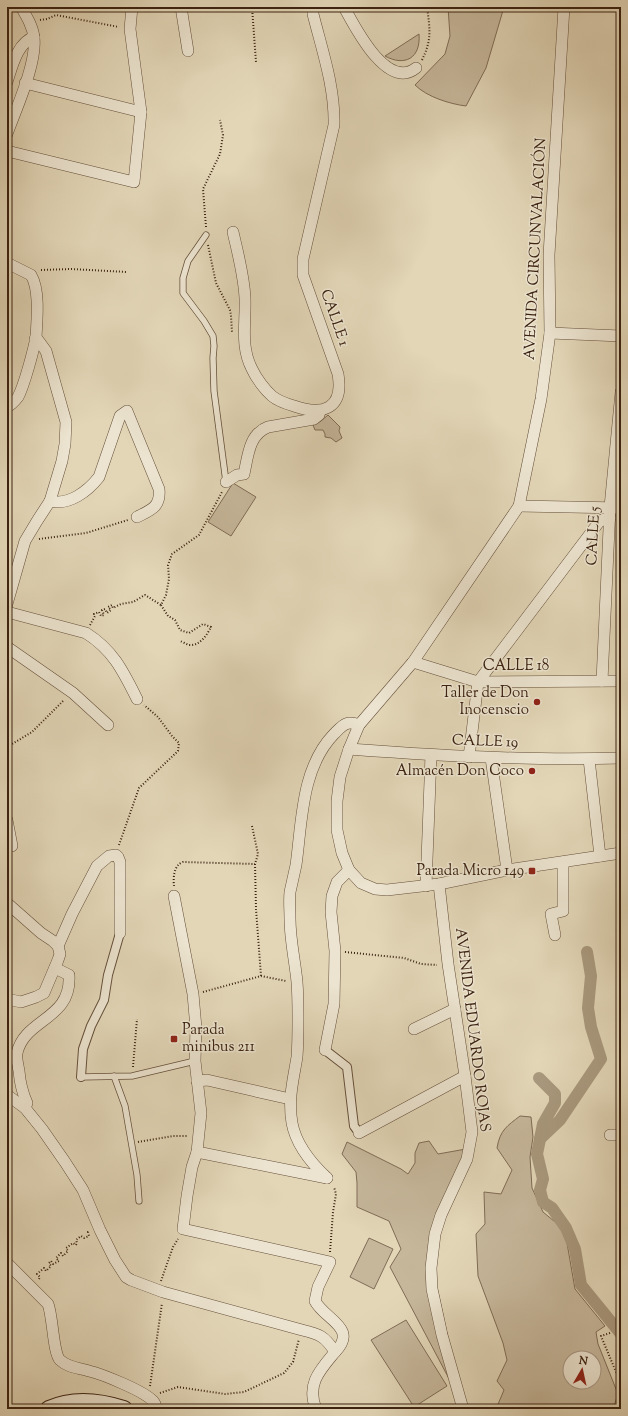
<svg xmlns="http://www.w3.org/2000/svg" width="628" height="1416" viewBox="0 0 628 1416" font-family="'Sorts Mill Goudy',serif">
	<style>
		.green { fill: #c6b79b; stroke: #806c56; fill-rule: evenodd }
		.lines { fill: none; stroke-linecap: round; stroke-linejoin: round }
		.canal { stroke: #a9997e; stroke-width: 12 }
		.service-casing { stroke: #654f3a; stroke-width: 7 }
		.pedestrian-casing { stroke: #654f3a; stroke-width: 10 }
		.minor-casing { stroke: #654f3a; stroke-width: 12 }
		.secondary-casing { stroke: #3b2210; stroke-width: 18 }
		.path { stroke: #3b2210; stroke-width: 2; stroke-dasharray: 1 2; stroke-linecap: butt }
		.service { stroke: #ece4d0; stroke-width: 5.5 }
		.pedestrian { stroke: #ece4d0; stroke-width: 8 }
		.minor { stroke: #ece4d0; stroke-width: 11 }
		.secondary { stroke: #ece4d0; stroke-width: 16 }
		.poi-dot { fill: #8f2418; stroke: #ece4d0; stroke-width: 1.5 }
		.labels { text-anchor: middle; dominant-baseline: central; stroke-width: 3; stroke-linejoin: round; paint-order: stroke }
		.street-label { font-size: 15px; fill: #3b2210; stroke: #ece4d0 }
		.poi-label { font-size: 15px; fill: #3b2210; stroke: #ece4d0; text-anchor: end }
	</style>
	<rect width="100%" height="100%" fill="#e2d6b7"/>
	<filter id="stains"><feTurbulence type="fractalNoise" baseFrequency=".005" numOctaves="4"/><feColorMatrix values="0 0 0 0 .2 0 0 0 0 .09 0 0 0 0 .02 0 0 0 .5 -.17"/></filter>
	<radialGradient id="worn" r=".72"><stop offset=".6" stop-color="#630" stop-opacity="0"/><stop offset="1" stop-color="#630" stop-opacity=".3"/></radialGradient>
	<g class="green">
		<path d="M448,7H504L486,68L466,106C450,104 427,97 415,85L445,54L450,36Z"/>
		<path d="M419,34C421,58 405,67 385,56Z"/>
		<path d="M328,415L340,427L339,431L342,438L336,442L331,438L325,437V434L323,430H315L313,425L321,421Z"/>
		<path d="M233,483L256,497L231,536L208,522Z"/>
		<path d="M520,1116L531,1117L533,1137L530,1157L532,1188L543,1212L560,1226L567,1243L575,1289L605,1326L596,1332L598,1344L618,1394L613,1409H496L504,1390L497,1381L507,1360L503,1343L478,1276L476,1234L485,1224L484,1192L501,1194L512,1170L497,1148C500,1130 507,1126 520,1116ZM570,1358H594V1382H570Z"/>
		<path d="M429,1141L438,1154L466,1149L448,1196L433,1269L449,1343L465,1409L390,1267L401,1249L389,1221L357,1207V1183L356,1172L342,1154L347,1142L401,1169L408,1174L415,1163V1153L419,1143Z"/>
		<path d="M369,1238L393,1249L374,1289L350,1277Z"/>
		<path d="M406,1320L447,1386L414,1407L371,1340Z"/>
	</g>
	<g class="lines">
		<g class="canal">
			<path d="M539,1078L555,1094V1103L543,1124L537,1154L543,1179L540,1190L543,1202L552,1208L566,1228L575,1249L581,1285L621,1334"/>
			<path d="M540,1139L560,1120L601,1059L591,1027L588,1008L591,976L587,952"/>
		</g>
		<g class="service-casing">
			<g id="service">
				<path d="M206,235L188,261L183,278V293L204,321L213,336L214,346L213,358L214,391L226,482"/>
				<path d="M114,1076L125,1106L137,1175L139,1201"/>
				<path d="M81,1077L132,1076L195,1061"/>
			</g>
		</g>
		<g class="pedestrian-casing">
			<g id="pedestrian">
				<path d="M325,1050L347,1067L354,1126L359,1133"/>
				<path d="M81,1077L83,1049L91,1026L104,1000L108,975L120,933"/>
			</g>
		</g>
		<g class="minor-casing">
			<g id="minor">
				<path d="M181,7L188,51"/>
				<path d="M344,7C355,27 387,91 416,68"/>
				<path d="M564,7L549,255L550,333L541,399L519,506L413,662L359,725L349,749L340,777L337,801V830L342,853L349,870L361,883L375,889L387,890L439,884L507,870L621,853"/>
				<path d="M619,7H621"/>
				<path d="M7,82C12,67 17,43 34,37"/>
				<path d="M25,83L141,112"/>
				<path d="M7,134C16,109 37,63 34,38C33,27 27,17 21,7"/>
				<path d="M7,151L134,182L141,112L130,29L132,7"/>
				<path d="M233,232C238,254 244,276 245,298C246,323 240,346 252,369C256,378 265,390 272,396C278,401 287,404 294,406C323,416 344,409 338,374L303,275V259L334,125C335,87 322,50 313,14V7"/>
				<path d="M7,263L31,275C40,290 37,320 36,337C34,349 24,386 18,397C15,401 11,405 7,407"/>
				<path d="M550,333L621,336"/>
				<path d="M226,482L237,475L244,474C248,456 249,434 268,427L314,419L319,415L320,411"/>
				<path d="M50,501C69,506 88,491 99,477L120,416L127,411L159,489C161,507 151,510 137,517"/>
				<path d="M519,506L621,508"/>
				<path d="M7,604L25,541L37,521L50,501L62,461L65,444L66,422L46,351L38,340L35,339"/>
				<path d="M7,612L86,633C113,650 123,671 137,699"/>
				<path d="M7,647L73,693L108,725"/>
				<path d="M413,662L478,682L621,681"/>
				<path d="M602,681L610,507L621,392"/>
				<path d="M349,749C440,756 530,761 621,758"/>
				<path d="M469,757L478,682L599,522L604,519L610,518"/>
				<path d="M491,758L507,870"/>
				<path d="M589,759L600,856"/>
				<path d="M7,820L12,846"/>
				<path d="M439,884L448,964L465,1076L472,1132L467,1159L441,1215L435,1234L431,1268L432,1289L442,1335L463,1409"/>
				<path d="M426,886L431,755"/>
				<path d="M174,896L193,994L196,1028L195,1061L201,1113L197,1152L192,1167L187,1196L183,1229L330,1262L318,1287L315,1301C324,1319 359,1328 335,1352"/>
				<path d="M7,903L41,933L53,941L58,946L60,954L58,960L44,993L36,997L21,1002L7,999"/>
				<path d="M555,935L551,914L563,911V862"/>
				<path d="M58,946L72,914L97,866L109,856L116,855L118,857L120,862V933"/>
				<path d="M414,1029L455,1009"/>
				<path d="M325,1050L334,1004L335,951L331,912L332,896L337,882L349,870"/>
				<path d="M197,1081L207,1080L290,1099"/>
				<path d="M7,1095L25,1108L42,1129L65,1162L83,1190L100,1230L115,1260L126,1277L131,1280L163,1292L302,1330C319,1334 325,1336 335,1352C320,1370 306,1384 316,1409"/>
				<path d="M25,1108L27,1103C22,1092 20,1083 19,1071C18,1065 16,1058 17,1053C25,1018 72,1020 69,975L55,968"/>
				<path d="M359,1133L465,1076"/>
				<path d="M610,1135H621"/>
				<path d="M197,1152L327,1178"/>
				<path d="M327,1178C311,1163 296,1145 292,1123C288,1099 293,1081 297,1057C298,1045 298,1031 298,1018C298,1006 298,994 297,982C295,961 290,940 290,919C290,910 289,900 290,892C292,883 294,874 296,865C302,822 301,768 334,734C343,725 346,720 359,725"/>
				<path d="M7,1263L48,1304C53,1317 53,1353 60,1360C68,1368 80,1368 89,1371C102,1374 144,1391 153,1401C155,1403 156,1406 156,1409"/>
			</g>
		</g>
		<g class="secondary-casing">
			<path id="secondary" d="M49,1409C73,1398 99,1401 124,1409"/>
		</g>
		<g class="path">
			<path d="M252,7L256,62"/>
			<path d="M40,20L47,19L56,15L119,27"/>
			<path d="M422,60C432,40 430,29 427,7"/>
			<path d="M206,227L203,189L220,154L223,135L220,120"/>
			<path d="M208,245L216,283L230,310L231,316L232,332"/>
			<path d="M41,270L71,269L127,272"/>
			<path d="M39,539L86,533L128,520"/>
			<path d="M161,605L168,616L175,620L180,630L189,633L203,624L211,627C207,635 200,646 189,645C186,644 183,642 180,641"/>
			<path d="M90,625L95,616L94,614L99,612L101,616L104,615L102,610L105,609L107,613L111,610L108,607L112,605L113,608L121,604L133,602L145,595L161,605L166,595L169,579L168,565L172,554L199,535L222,492"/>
			<path d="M7,747L32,732L64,700"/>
			<path d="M252,826L258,854L255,864L256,909L261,976"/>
			<path d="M119,845L139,788L178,751L179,743L172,736L158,717L144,705"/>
			<path d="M174,886C173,877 174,865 183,862L255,864"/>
			<path d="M345,952L404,958L421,964L437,965"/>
			<path d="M203,992L261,976L286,981"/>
			<path d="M133,1067L137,1019"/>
			<path d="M138,1142L173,1136H187"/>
			<path d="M330,1252L333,1212L336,1194L334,1187"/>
			<path d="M39,1279L40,1277L37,1274L44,1268L46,1271L51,1266L49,1263L51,1261L53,1264L59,1261L56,1258L61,1253L63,1256L68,1251L66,1248L73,1243L76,1245L77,1243L76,1240L81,1236L84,1238L89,1236L88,1232H89"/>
			<path d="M161,1281L173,1247L178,1239"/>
			<path d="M610,1333L601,1336L621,1384"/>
			<path d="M150,1386L162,1303"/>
			<path d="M160,1393L178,1387L225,1394L244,1392L284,1373L293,1362L299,1339"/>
		</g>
		<use href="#service" class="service"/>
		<use href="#pedestrian" class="pedestrian"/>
		<use href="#minor" class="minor"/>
		<use href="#secondary" class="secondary"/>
	</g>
	<g class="poi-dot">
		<circle cx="537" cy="702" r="4"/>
		<circle cx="532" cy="771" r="4"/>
		<rect x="528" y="867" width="8" height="8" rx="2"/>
		<rect x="170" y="1035" width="8" height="8" rx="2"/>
	</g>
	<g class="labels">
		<g class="street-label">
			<text transform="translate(536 249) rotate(-87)">AVENIDA CIRCUNVALACIÓN</text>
			<text transform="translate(334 318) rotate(71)">CALLE 1</text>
			<text transform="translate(594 536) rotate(-87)">CALLE 5</text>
			<text x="516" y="666">CALLE 18</text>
			<text transform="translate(485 742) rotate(2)">CALLE 19</text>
			<text transform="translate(472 1030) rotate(83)">AVENIDA EDUARDO ROJAS</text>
		</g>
		<g class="poi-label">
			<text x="529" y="693">Taller de Don<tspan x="529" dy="17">Inocenscio</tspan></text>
			<text x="524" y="771">Almacén Don Coco</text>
			<text x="524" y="871">Parada Micro 149</text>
			<text x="182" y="1030" text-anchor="start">Parada<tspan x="182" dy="17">minibus 211</tspan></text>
		</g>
	</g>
	<rect width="628" height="1416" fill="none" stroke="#e2d6b7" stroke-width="24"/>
	<rect x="8" y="8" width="612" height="1400" fill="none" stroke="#3b2210" stroke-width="2"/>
	<rect x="12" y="12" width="604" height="1392" fill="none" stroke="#3b2210"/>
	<g transform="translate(582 1370) rotate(9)"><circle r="19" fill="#ece4d0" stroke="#a59683"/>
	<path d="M0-3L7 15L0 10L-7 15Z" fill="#8f2418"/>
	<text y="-6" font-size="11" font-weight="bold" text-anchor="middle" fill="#3b2210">N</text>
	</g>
	<rect width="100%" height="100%" filter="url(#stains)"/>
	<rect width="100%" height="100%" fill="url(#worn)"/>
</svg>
